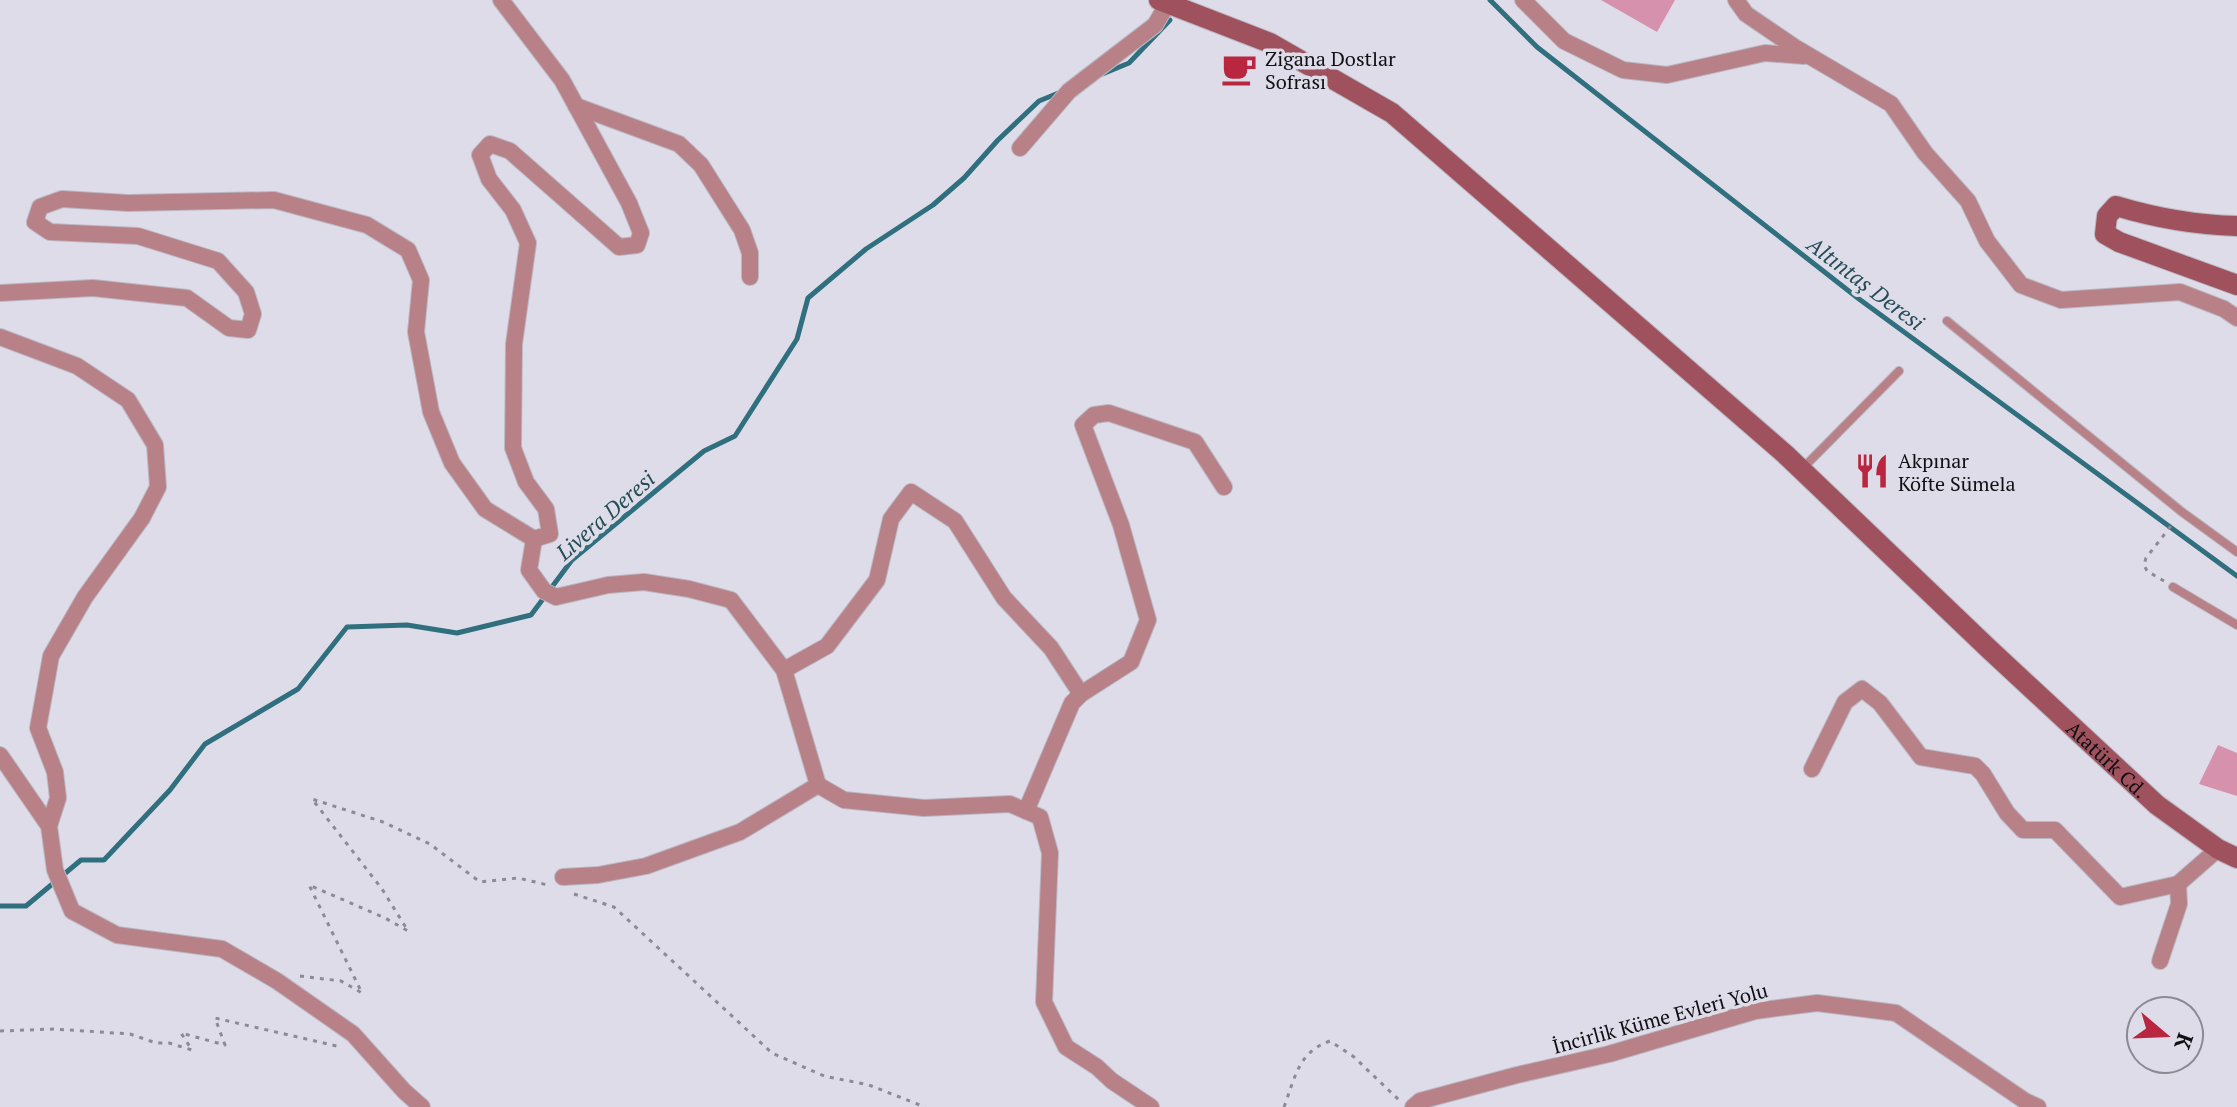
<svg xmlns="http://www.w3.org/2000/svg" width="2237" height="1107" viewBox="0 0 2237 1107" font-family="'PT Serif',serif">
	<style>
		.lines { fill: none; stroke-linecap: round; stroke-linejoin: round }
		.stream { stroke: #30707e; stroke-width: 5 }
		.building { fill: #d691ac }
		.lane-casing { stroke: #bab7c2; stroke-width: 10 }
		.street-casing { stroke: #bab7c2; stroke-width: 18 }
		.secondary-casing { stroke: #bab7c2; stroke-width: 22 }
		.path { stroke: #8d8a94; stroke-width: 3; stroke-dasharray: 4 6; stroke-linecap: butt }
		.lane { stroke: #b78187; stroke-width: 8 }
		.street { stroke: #b78187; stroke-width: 16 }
		.secondary { stroke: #9f525d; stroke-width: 20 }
		.labels { text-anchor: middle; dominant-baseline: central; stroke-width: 7; stroke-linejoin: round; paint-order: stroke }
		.poi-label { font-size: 20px; fill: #100f13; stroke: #dfdce9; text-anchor: start }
		.street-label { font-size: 20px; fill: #100f13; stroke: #dfdce9 }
		.water-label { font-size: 22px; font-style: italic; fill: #254e57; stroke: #dfdce9 }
	</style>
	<rect width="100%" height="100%" fill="#dfdce9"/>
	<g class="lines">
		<g class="stream">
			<path d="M1490,0L1537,47L1859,299L2237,576"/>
			<path d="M1100,75L1129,63L1170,20"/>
			<path d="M0,906H26L81,860H104L170,790L205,744L298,689L347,627L407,625L457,633L531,615L572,560L704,451L735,436L797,339L808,298L866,249L933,205L964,178L998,140L1039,101L1061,92"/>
		</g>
	</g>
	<g class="building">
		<path d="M1601,0H1675L1657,32Z"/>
		<path d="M2218,745L2237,753V796L2199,784Z"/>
	</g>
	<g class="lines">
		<g class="lane-casing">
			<g id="lane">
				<path d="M1947,321L2182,512L2237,552"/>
				<path d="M1802,469L1899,371"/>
				<path d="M2173,587L2237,625"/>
			</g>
		</g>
		<g class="street-casing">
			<g id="street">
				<path d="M1523,0L1564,41L1623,70L1667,75L1765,53L1804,56"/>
				<path d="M1736,0L1746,14L1796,48L1891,104L1925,153L1968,201L1987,241L2021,285L2061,300L2180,292L2224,309L2237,318"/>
				<path d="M576,106L679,144L701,165L742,230L750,253V277"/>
				<path d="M1020,148L1069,91L1155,25L1168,3"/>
				<path d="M0,293L93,288L187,298L229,328L248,330L253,314L246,292L218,261L138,236L50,232L35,222L40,207L62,199L128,203L274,200L367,225L408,250L421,280L416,332L431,412L452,463L485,509L534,539L550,534L546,509L526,482L513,448L514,344L528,243L513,210L489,179L480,155L490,144L510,151L619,247L637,245L641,233L629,203L562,80L501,0"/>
				<path d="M0,337L77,366L128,400L155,445L158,487L142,518L85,597L51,656L38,728L55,772L58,798L49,826"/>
				<path d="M534,539L529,570L544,591L556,597L608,585L644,582L689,589L731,600L784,670L818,785L740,832L646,866L598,875L563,877"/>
				<path d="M784,670L827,646L877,580L891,519L911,492L955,521L1004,598L1051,648L1081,694"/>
				<path d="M0,755L49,826L55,870L72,911L117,935L222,949L277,981L353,1034L404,1091L422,1107"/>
				<path d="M1812,769L1845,702L1862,689L1880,703L1921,757L1975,766L1983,774L2007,813L2023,830H2055L2120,897L2178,884L2218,849"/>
				<path d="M818,785L844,800L924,808L1010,804L1040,817L1050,853L1044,1002L1066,1047L1097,1067L1112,1081L1151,1107"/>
				<path d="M1026,811L1072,703L1081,694L1131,662L1148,620L1121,525L1083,425L1094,415L1109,413L1195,442L1224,487"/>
				<path d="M2160,961L2179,904L2178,884"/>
				<path d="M1413,1107L1420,1101L1517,1075L1609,1054L1755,1011L1817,1003L1896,1013L2025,1101L2038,1107"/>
			</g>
		</g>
		<g class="secondary-casing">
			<g id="secondary">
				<path id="s1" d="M1159,0L1270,43L1392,113L1785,454L1989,649L2157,805L2218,849L2237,858"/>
				<path d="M2237,226C2195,225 2156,218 2116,206L2107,216L2105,234L2119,242L2237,285"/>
			</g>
		</g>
		<g class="path">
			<path d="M2164,581L2147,571L2144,565L2146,558L2174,522"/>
			<path d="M574,894L614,907L772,1053L824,1076L869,1085L925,1107"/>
			<path d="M300,976L341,981L362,993L309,885L385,918L408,931L382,889L312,799L383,822L430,844L480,882L518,878L548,885"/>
			<path d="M0,1031L54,1029L130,1034L156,1043H169L192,1050L181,1033L225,1045L215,1018L341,1047"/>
			<path d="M1284,1107C1295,1078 1298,1052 1330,1041L1354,1057L1400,1101"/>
		</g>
		<use href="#lane" class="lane"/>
		<use href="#street" class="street"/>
		<use href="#secondary" class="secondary"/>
	</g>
	<defs>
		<g id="cafe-bare" transform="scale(2.76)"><path d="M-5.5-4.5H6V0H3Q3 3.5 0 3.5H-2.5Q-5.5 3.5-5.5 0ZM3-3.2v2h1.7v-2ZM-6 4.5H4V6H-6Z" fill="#b8273f" stroke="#dfdce9" stroke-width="2.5" paint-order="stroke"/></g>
		<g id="restaurant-bare" transform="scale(2.76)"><path d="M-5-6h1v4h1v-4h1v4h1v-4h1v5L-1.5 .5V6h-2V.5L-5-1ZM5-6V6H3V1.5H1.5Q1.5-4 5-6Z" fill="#b8273f" stroke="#dfdce9" stroke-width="2.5" paint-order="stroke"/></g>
	</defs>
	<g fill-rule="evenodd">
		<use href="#cafe-bare" x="1239" y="69"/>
		<use href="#restaurant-bare" x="1872" y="471"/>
	</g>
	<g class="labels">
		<g class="poi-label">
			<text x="1265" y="58">Zigana Dostlar<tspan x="1265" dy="23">Sofrası</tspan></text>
			<text x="1898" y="460">Akpınar<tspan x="1898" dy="23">Köfte Sümela</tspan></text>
		</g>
		<g class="street-label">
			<text stroke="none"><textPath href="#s1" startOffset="1224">Atatürk Cd.</textPath></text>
			<text transform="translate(1660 1018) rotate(-15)">İncirlik Küme Evleri Yolu</text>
		</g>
		<g class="water-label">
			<text transform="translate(1866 283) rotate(37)">Altıntaş Deresi</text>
			<text transform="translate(605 515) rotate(-41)">Livera Deresi</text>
		</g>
	</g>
	<g transform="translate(2165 1035) rotate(109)"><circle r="38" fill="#dfdce9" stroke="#8c8a93" stroke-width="2"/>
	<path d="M0-6L14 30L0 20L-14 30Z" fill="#b8273f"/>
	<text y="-12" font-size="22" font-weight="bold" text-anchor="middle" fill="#100f13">K</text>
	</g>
</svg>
